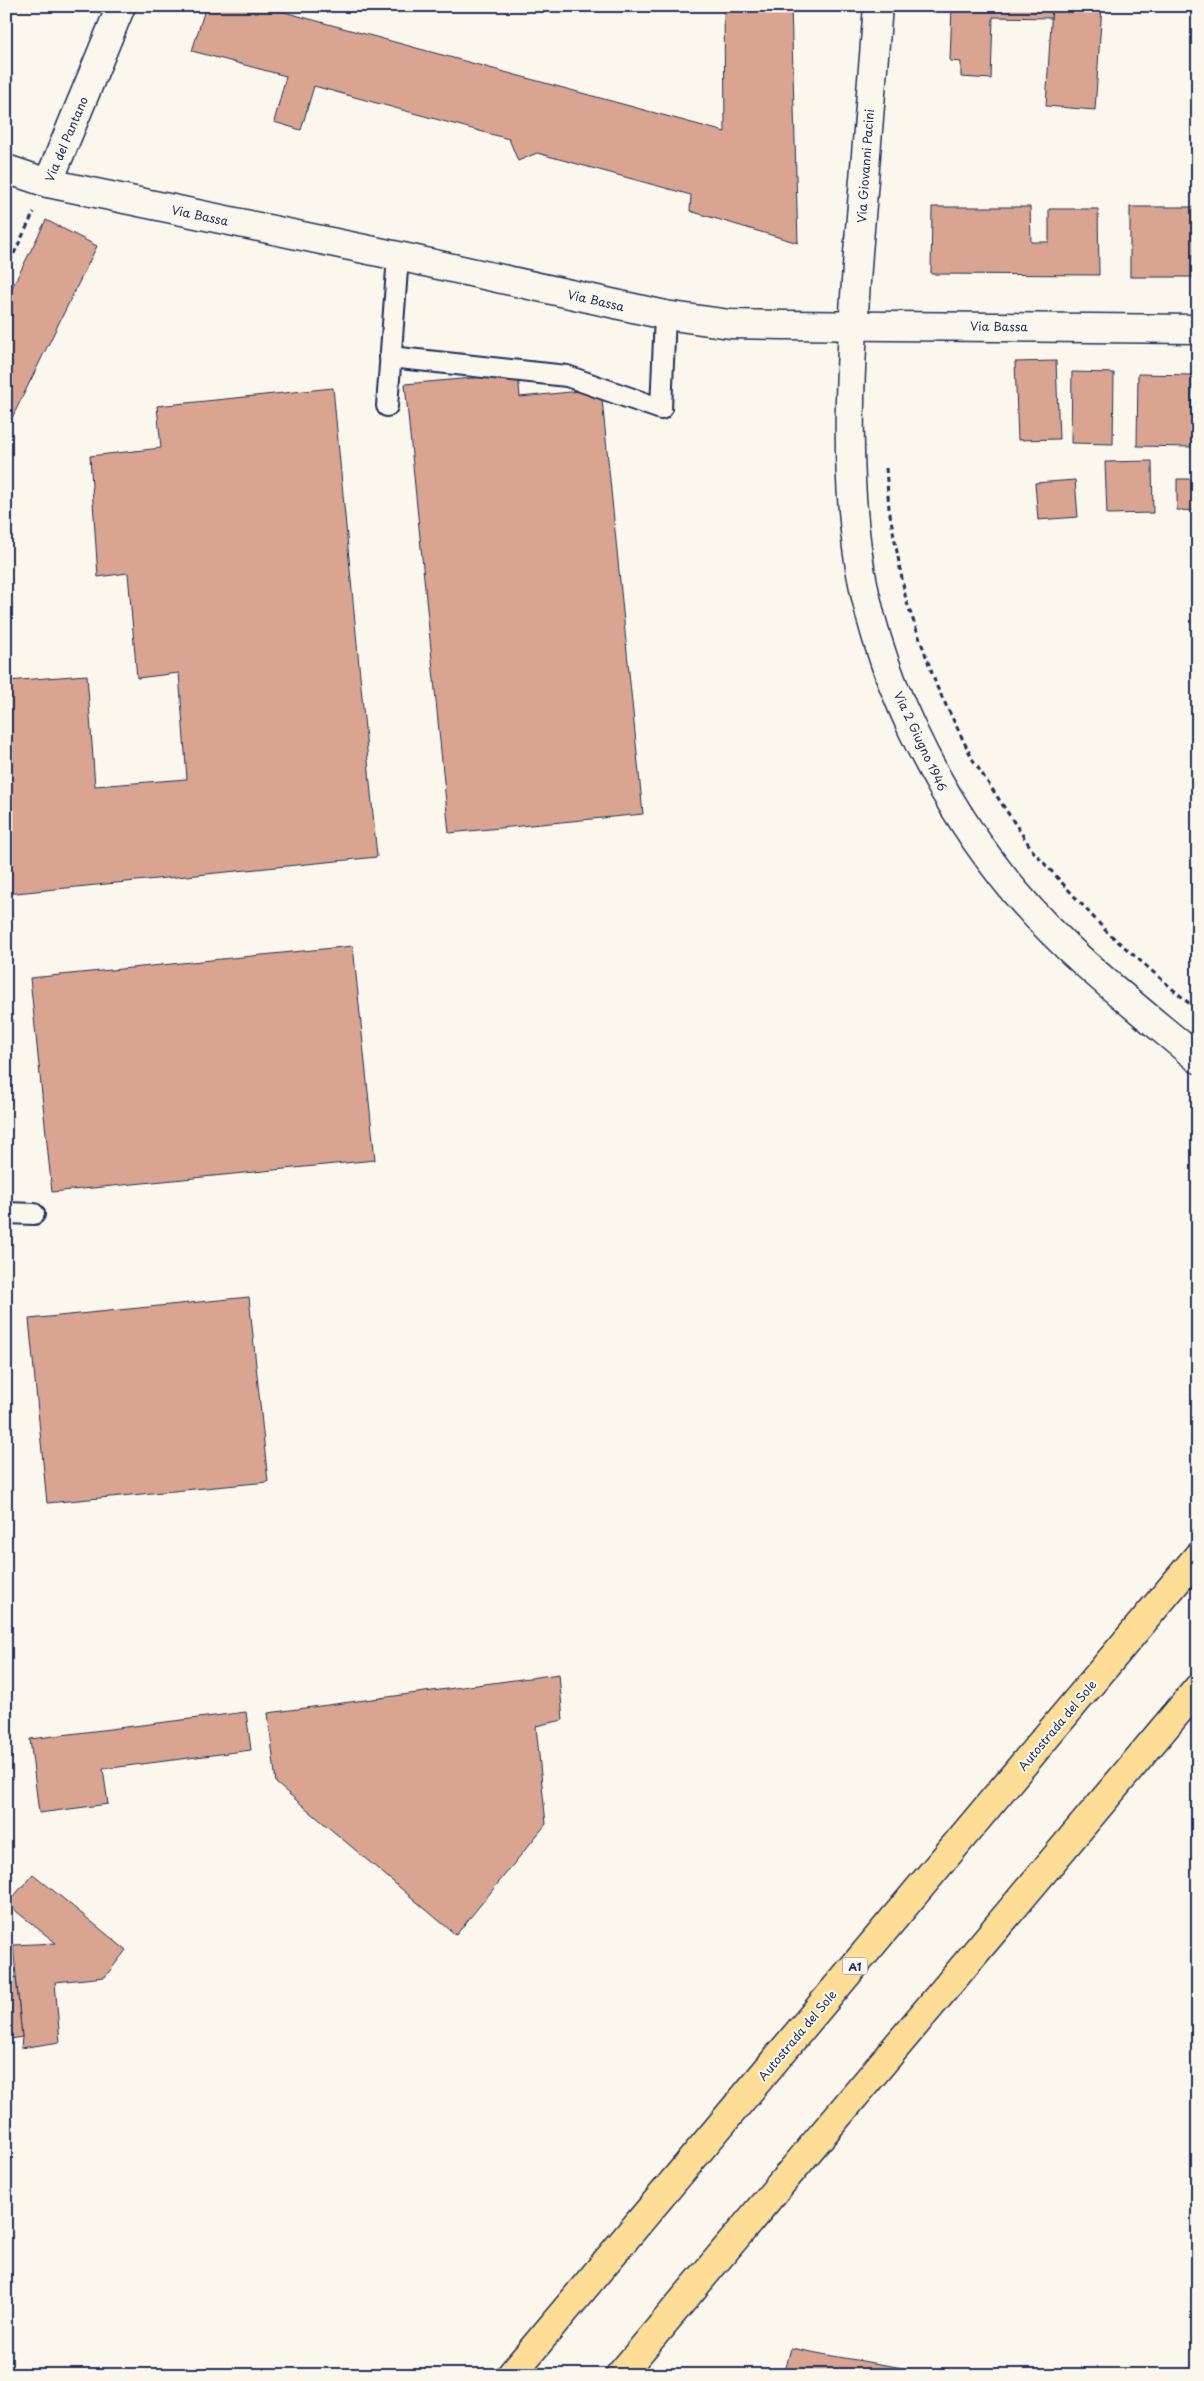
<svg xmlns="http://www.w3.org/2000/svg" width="1204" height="2381" viewBox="0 0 1204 2381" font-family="'Playpen Sans',sans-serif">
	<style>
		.building { fill: #daa590; stroke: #1b2f5e }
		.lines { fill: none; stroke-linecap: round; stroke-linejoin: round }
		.lane-casing { stroke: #1b2f5e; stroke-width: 24 }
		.street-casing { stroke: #1b2f5e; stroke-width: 31 }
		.highway-casing { stroke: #1b2f5e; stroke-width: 31 }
		.path { stroke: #1b2f5e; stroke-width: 3; stroke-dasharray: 5 4; stroke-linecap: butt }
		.lane { stroke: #fbf7ec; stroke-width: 20 }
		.street { stroke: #fbf7ec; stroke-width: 28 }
		.highway { stroke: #fedd96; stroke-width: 28 }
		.labels { text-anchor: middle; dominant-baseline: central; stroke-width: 4; stroke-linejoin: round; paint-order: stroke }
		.shield { fill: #fbf7ec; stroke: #5e6b89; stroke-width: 1 }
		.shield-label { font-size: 11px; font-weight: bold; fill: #1b2f5e }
		.street-label { font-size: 12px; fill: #1b2f5e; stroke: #fbf7ec }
	</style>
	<rect width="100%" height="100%" fill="#fbf7ec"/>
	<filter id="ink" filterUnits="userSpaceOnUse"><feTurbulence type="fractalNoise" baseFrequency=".02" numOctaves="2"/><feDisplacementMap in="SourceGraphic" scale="10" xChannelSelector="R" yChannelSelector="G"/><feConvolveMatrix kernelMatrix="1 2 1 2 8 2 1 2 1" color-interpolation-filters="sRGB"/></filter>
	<g filter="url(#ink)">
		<g class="building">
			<path d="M206,6H262L725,132L724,6H791L798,243L690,211L691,195L537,153L518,161L509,139L314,86L301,130L274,122L286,76L192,51Z"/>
			<path d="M952,6H1052V18L993,17L991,79L961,77V62L950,61Z"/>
			<path d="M1052,6H1102L1095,110L1046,106Z"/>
			<path d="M932,207H1030L1031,242H1049V209H1098L1099,275L931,274Z"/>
			<rect x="1130" y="207" width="68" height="70"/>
			<path d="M46,220L97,246L6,430V300Z"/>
			<path d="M1056,361L1059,439L1018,440L1015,362Z"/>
			<path d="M1072,372L1114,373L1113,444L1071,443Z"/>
			<path d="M518,374L520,397L601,389L643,814L449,833L405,384Z"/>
			<path d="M1138,374L1192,375L1191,447L1137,446Z"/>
			<path d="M333,388L377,857L6,894V681L87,675L95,786L187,779L179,673L137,678L128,573L98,577L90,456L161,448L157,406Z"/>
			<path d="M1152,461L1153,513L1107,514L1105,462Z"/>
			<path d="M1177,479H1198V511L1177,510Z"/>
			<path d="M1075,480L1078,517L1038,520L1035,483Z"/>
			<path d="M353,946L375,1160L52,1192L30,978Z"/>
			<path d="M249,1297L268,1482L47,1503L29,1319Z"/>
			<path d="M6,1501L10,1541H6Z"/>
			<path d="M559,1674L563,1720L536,1726L546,1824L456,1935L276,1783L268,1713Z"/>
			<path d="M246,1712L251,1750L103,1769L108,1804L39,1813L30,1739Z"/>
			<path d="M33,1874L126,1950L105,1977L55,1982L60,2042L21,2048L22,2037L13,1945L56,1943L7,1904Z"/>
			<path d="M16,1977L22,2037L6,2040V1979Z"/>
			<path d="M791,2348L827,2355L944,2375H784Z"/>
		</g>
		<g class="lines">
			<g class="lane-casing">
				<g id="lane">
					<path d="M390,357L567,376L661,409L665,315"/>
					<path d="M387,406L398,256"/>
					<path d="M6,1213L34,1214"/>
				</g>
			</g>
			<g class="street-casing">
				<g id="street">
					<path d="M878,6C871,89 865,171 858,253C851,350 844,451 857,548C873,670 937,798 1015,892C1068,955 1135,1006 1198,1059"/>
					<path d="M6,169L48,183L398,256L665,315L730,324L784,325L1198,329"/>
					<path d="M48,183L121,6"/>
				</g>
			</g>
			<g class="highway-casing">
				<g id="highway">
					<path d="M511,2375L1198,1556"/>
					<path d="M620,2375L1198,1688"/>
				</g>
			</g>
			<g class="path">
				<path d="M6,270L34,212"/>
				<path d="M886,468L889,509L906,600L937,687L973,760L1033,851L1106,931L1198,1011"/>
			</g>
			<use href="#lane" class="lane"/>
			<use href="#street" class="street"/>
			<use href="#highway" class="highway"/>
		</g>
	</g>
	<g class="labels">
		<rect class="shield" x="842.5" y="1957.5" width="25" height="17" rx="4"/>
		<g class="shield-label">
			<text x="855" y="1966">A1</text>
		</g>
		<g class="street-label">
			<text transform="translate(66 139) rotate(-67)">Via del Pantano</text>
			<text transform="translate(865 166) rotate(-86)">Via Giovanni Pacini</text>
			<text transform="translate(200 215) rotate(12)">Via Bassa</text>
			<text transform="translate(596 300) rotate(13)">Via Bassa</text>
			<text transform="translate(999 326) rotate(1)">Via Bassa</text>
			<text transform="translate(921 741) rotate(65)">Via 2 Giugno 1946</text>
			<text transform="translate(1057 1725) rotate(-50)">Autostrada del Sole</text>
			<text transform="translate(797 2035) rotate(-50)">Autostrada del Sole</text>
		</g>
	</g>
	<rect width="1204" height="2381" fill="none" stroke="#fbf7ec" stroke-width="25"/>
	<rect x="12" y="12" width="1179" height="2356" fill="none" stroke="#1b2f5e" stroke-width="2" filter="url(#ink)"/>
</svg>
